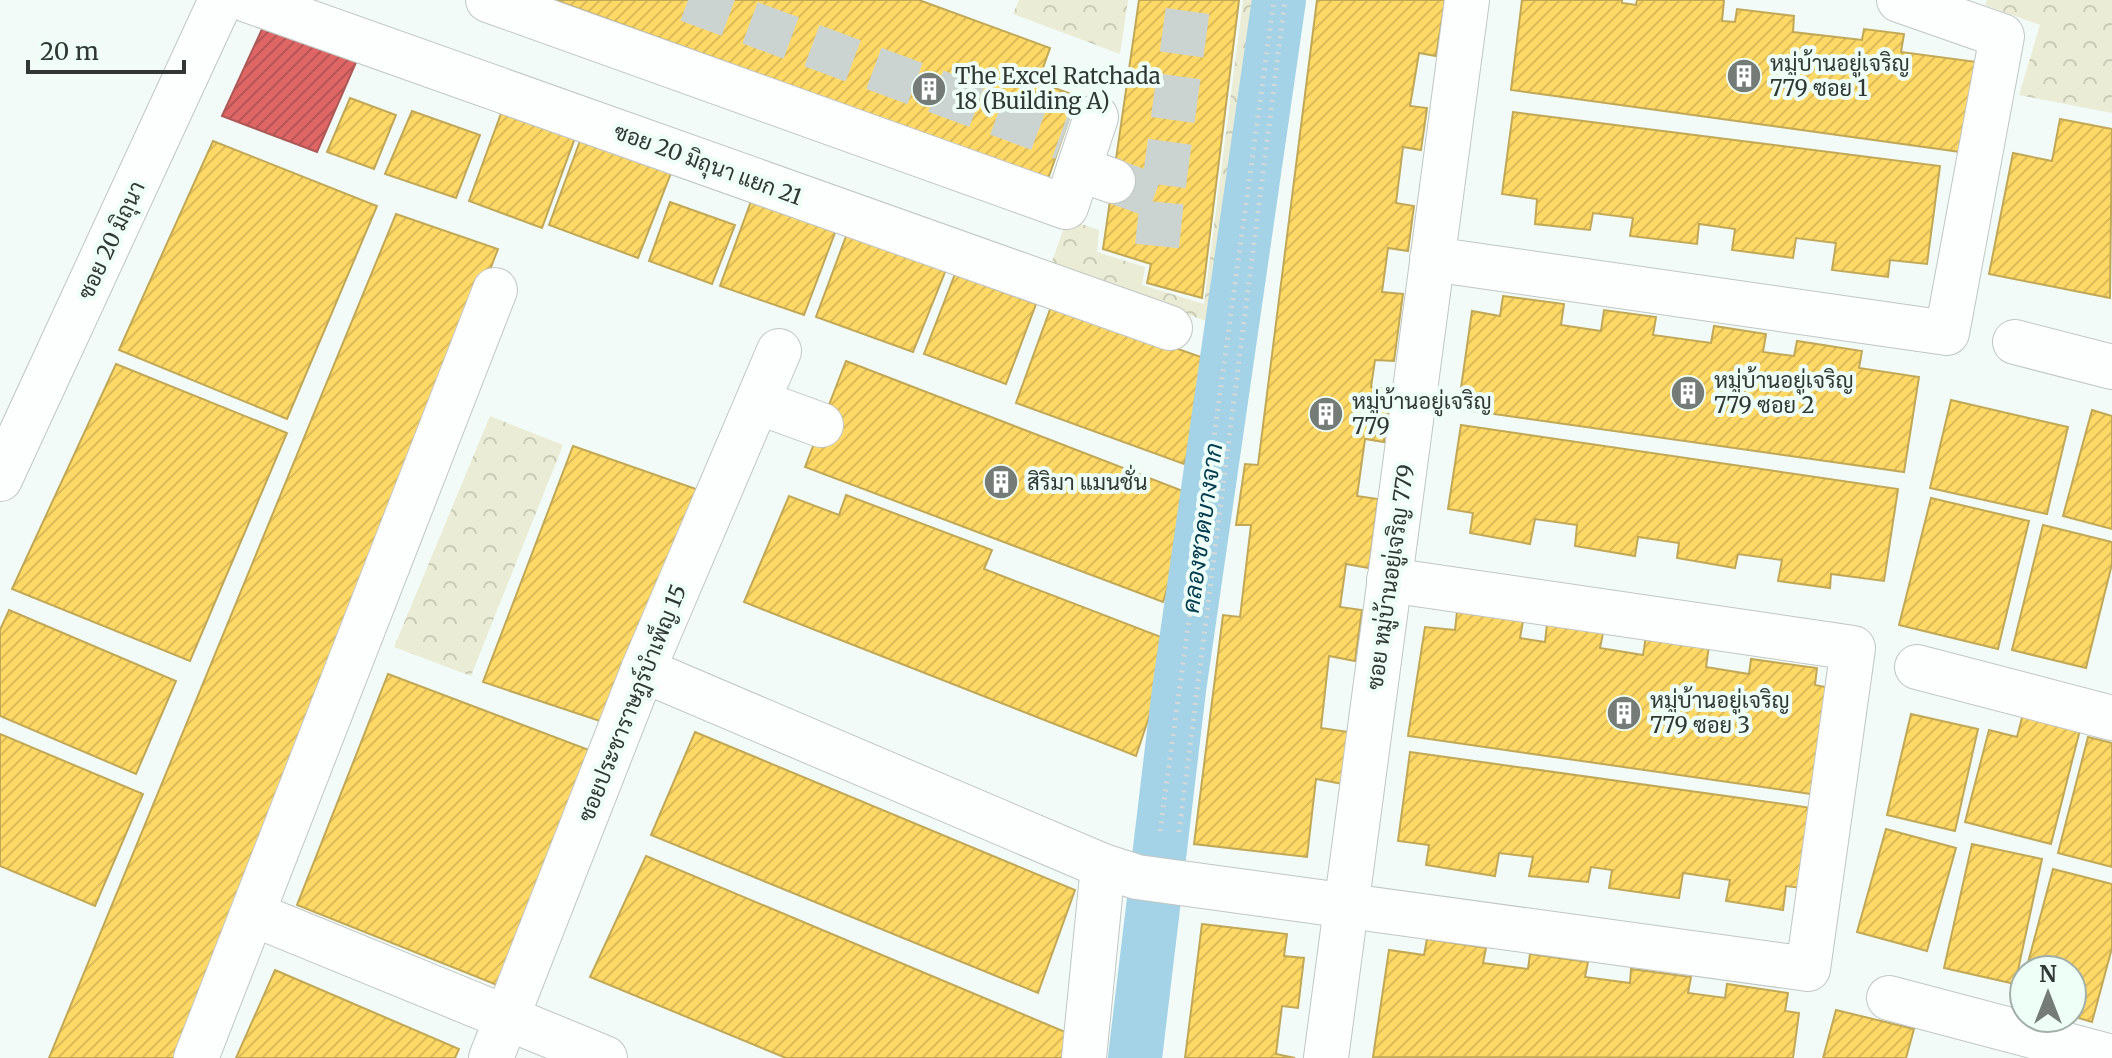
<svg xmlns="http://www.w3.org/2000/svg" width="2112" height="1058" viewBox="0 0 2112 1058" font-family="Merriweather,Sarabun,serif">
	<style>
		.forest { fill: url(#forest-crowns) }
		.homes { fill: url(#homes-hatch); stroke: #c1a857; stroke-width: 2 }
		.shops { fill: url(#shops-hatch); stroke: #ac5857; stroke-width: 2 }
		.lines { fill: none; stroke-linecap: round; stroke-linejoin: round }
		.canal { stroke: #a4d2e6; stroke-width: 54 }
		.minor-tunnel { stroke: #cbd4d0; stroke-width: 44; stroke-dasharray: 44 22; stroke-linecap: butt }
		.minor-casing { stroke: #c0c7c4; stroke-width: 46 }
		.path { stroke: #d6d9d8; stroke-width: 5; stroke-dasharray: 2 6; stroke-linecap: butt }
		.minor { stroke: #fdfefe; stroke-width: 44 }
		.labels { text-anchor: middle; dominant-baseline: central; stroke-width: 8; stroke-linejoin: round; paint-order: stroke }
		.poi-label { font-size: 22px; fill: #313734; stroke: #eefff7; text-anchor: start }
		.street-label { font-size: 22px; fill: #313734; stroke: #eefff7 }
		.water-label { font-size: 24px; font-style: italic; fill: #003a4e; stroke: #eefff7 }
	</style>
	<defs>
		<pattern id="forest-crowns" width="20" height="18" patternUnits="userSpaceOnUse" patternTransform="scale(2)"><rect width="20" height="18" fill="#eaecd5"/><path d="M2 6a3 3 0 1 1 6 0M12 15a3 3 0 1 1 6 0" fill="none" stroke="#c9cbb7"/></pattern>
		<pattern id="homes-hatch" width="6" height="6" patternUnits="userSpaceOnUse" patternTransform="scale(2)"><rect width="6" height="6" fill="#ffd966"/><path d="M-1 1l2-2M0 6l6-6M5 7l2-2" fill="none" stroke="#dbbb59"/></pattern>
		<pattern id="shops-hatch" width="6" height="6" patternUnits="userSpaceOnUse" patternTransform="scale(2)"><rect width="6" height="6" fill="#e06666"/><path d="M-1 1l2-2M0 6l6-6M5 7l2-2" fill="none" stroke="#b65555"/></pattern>
	</defs>
	<rect width="100%" height="100%" fill="#f2fbf7"/>
	<g class="forest">
		<path d="M1019,0H1128L1120,54L1013,14Z"/>
		<path d="M1243,0H1260L1215,324L1050,267L1067,219L1099,230L1097,252L1145,267L1142,285L1204,304Z"/>
		<path d="M1987,0H2112V113L2019,95L2040,25L1985,5Z"/>
		<path d="M490,416L563,445L471,676L394,647Z"/>
	</g>
	<g class="homes">
		<path d="M555,0H919L1050,48L1038,82L1077,96L1048,179Z"/>
		<path d="M1139,0H1239L1202,298L1147,283L1151,264L1103,249Z"/>
		<path d="M1317,0H1445L1436,56L1419,53L1410,106L1427,108L1421,150L1403,147L1396,203L1414,206L1408,251L1388,248L1382,292L1403,294L1394,361L1375,360L1371,387L1391,389L1384,442L1365,439L1357,496L1378,499L1369,568L1346,564L1340,607L1362,610L1355,661L1329,656L1321,728L1349,732L1343,784L1316,779L1307,857L1194,844L1223,615L1240,617L1251,525H1236L1245,464L1258,465Z"/>
		<path d="M1522,0H1622V3L1636,5L1637,0H1724L1722,21L1735,22L1737,9L1794,16L1793,32L1862,40L1864,29L1904,34L1901,52L1977,62L1968,153L1511,90Z"/>
		<path d="M350,98L396,115L374,169L327,152Z"/>
		<path d="M503,108L576,135L542,228L469,201Z"/>
		<path d="M412,111L480,135L456,198L385,174Z"/>
		<path d="M1513,112L1940,166L1927,264L1890,260L1888,277L1832,270L1836,243L1796,238L1793,258L1732,250L1735,229L1699,224L1697,244L1630,236L1633,218L1593,213L1590,230L1535,224L1537,199L1502,194Z"/>
		<path d="M2060,119L2112,129L2110,298L1989,274L2013,153L2052,161Z"/>
		<path d="M213,141L377,206L287,419L119,350Z"/>
		<path d="M580,141L671,173L638,258L549,225Z"/>
		<path d="M754,193L839,222L804,315L720,286Z"/>
		<path d="M670,202L735,225L712,284L649,261Z"/>
		<path d="M396,214L498,249L186,1058H49Z"/>
		<path d="M848,231L947,267L913,352L816,317Z"/>
		<path d="M955,274L1036,304L1006,384L924,354Z"/>
		<path d="M1503,296L1564,304L1561,325L1601,331L1604,310L1656,317L1653,335L1711,343L1714,326L1766,334L1763,352L1794,356L1797,341L1862,351L1859,368L1919,377L1904,472L1458,409L1472,311L1500,316Z"/>
		<path d="M1052,304L1215,362L1184,464L1016,403Z"/>
		<path d="M846,361L1196,496L1163,602L805,467Z"/>
		<path d="M116,364L287,433L190,661L12,589Z"/>
		<path d="M1951,400L2068,427L2047,514L1930,488Z"/>
		<path d="M2092,410L2112,416V529L2063,516Z"/>
		<path d="M1461,425L1898,489L1884,581L1831,574L1830,588L1778,581L1782,560L1738,554L1735,568L1677,558L1679,543L1638,537L1635,556L1575,546L1577,525L1535,519L1530,544L1470,533L1473,513L1448,509Z"/>
		<path d="M573,446L699,490L606,723L483,682Z"/>
		<path d="M846,495L992,550L984,569L1174,642L1136,756L744,602L789,496L839,515Z"/>
		<path d="M1931,498L2029,521L1998,649L1899,625Z"/>
		<path d="M2043,525L2112,542V564L2086,668L2012,650Z"/>
		<path d="M9,610L176,681L136,774L0,716V630Z"/>
		<path d="M1457,612L1523,621L1520,638L1545,642L1547,624L1603,633L1600,648L1643,655L1646,636L1709,646L1706,667L1749,674L1751,659L1817,668L1815,685L1840,690L1825,796L1408,736L1425,627L1455,630Z"/>
		<path d="M388,674L589,750L497,985L297,905Z"/>
		<path d="M2024,710L2081,726L2051,844L1965,822L1989,730L2017,737Z"/>
		<path d="M1911,714L1978,729L1955,831L1887,815Z"/>
		<path d="M695,732L1075,890L1038,993L651,835Z"/>
		<path d="M0,734L143,794L95,906L0,866Z"/>
		<path d="M2088,737L2112,743V867L2058,853Z"/>
		<path d="M1410,752L1812,808L1801,888L1786,886L1783,910L1726,901L1730,880L1683,873L1679,898L1609,888L1612,870L1591,867L1588,882L1529,876L1533,857L1499,853L1495,876L1426,865L1429,845L1398,841Z"/>
		<path d="M1886,829L1956,848L1927,951L1857,932Z"/>
		<path d="M1972,844L2042,859L2015,984L1944,968Z"/>
		<path d="M646,856L1070,1034L1061,1058H786L590,977Z"/>
		<path d="M2053,869L2112,884V948L2092,1022L2072,1016V970H2026Z"/>
		<path d="M1202,924L1287,934L1284,956L1304,958L1298,1008L1282,1006L1276,1054L1295,1058H1185Z"/>
		<path d="M1427,939L1486,948L1483,963L1528,969L1530,954L1588,962L1585,977L1630,983L1631,969L1691,977L1688,993L1725,998L1727,984L1788,993L1785,1011L1799,1013L1793,1058L1373,1057L1389,950L1424,955Z"/>
		<path d="M275,970L459,1049L455,1058H236Z"/>
		<path d="M1836,1010L1914,1029L1906,1058H1823Z"/>
	</g>
	<path class="shops" d="M263,27L357,60L317,152L222,116Z"/>
	<g class="lines">
		<path class="canal" d="M1135,1058L1179,690L1279,0"/>
		<g class="minor-tunnel">
			<path d="M688,0L1063,138"/>
			<path d="M1113,181L1162,199L1189,0"/>
			<path d="M1157,246L1162,199"/>
		</g>
		<g class="minor-casing">
			<g id="minor">
				<path d="M247,0L1170,328"/>
				<path d="M488,0L1066,207L1096,117"/>
				<path d="M1079,169L1113,181"/>
				<path d="M1432,259L1947,333L2002,36L1899,0"/>
				<path d="M2015,342L2112,367"/>
				<path d="M758,402L821,425"/>
				<path d="M0,479L221,0"/>
				<path d="M1917,667L2112,718"/>
				<path d="M643,670L1103,866L1137,877L1808,969L1853,648L1389,580"/>
				<path d="M253,914L605,1058"/>
				<path d="M1889,998L2112,1057"/>
				<path d="M196,1058L495,290"/>
				<path d="M491,1058L643,670L779,351"/>
				<path d="M1084,1058L1103,866"/>
				<path d="M1326,1058L1467,0"/>
			</g>
		</g>
		<g class="path">
			<path d="M1160,831L1274,0"/>
			<path d="M1179,832L1285,0"/>
		</g>
		<use href="#minor" class="minor"/>
	</g>
	<defs>
		<g id="building-disc" transform="scale(1.8)"><circle r="9.5" fill="#757c78" stroke="#eefff7"/><path d="M-4-6H4V6H1V3H-1V6H-4ZM-2.5-4.3h1.7v1.8h-1.7ZM.8-4.3h1.7v1.8H.8ZM-2.5-1h1.7V.8h-1.7ZM.8-1h1.7V.8H.8Z" fill="#fff"/></g>
	</defs>
	<g fill-rule="evenodd">
		<use href="#building-disc" x="1744" y="76"/>
		<use href="#building-disc" x="929" y="89"/>
		<use href="#building-disc" x="1688" y="393"/>
		<use href="#building-disc" x="1326" y="414"/>
		<use href="#building-disc" x="1001" y="482"/>
		<use href="#building-disc" x="1624" y="713"/>
	</g>
	<g class="labels">
		<g class="poi-label">
			<text x="1770" y="63">หมู่บ้านอยู่เจริญ<tspan x="1770" dy="25">779 ซอย 1</tspan></text>
			<text x="955" y="76">The Excel Ratchada<tspan x="955" dy="25">18 (Building A)</tspan></text>
			<text x="1714" y="380">หมู่บ้านอยู่เจริญ<tspan x="1714" dy="25">779 ซอย 2</tspan></text>
			<text x="1352" y="401">หมู่บ้านอยู่เจริญ<tspan x="1352" dy="25">779</tspan></text>
			<text x="1027" y="482">สิริมา แมนชั่น</text>
			<text x="1650" y="700">หมู่บ้านอยู่เจริญ<tspan x="1650" dy="25">779 ซอย 3</tspan></text>
		</g>
		<g class="street-label">
			<text transform="translate(708 164) rotate(20)">ซอย 20 มิถุนา แยก 21</text>
			<text transform="translate(111 240) rotate(-65)">ซอย 20 มิถุนา</text>
			<text transform="translate(1390 577) rotate(-82)">ซอย หมู่บ้านอยู่เจริญ 779</text>
			<text transform="translate(632 703) rotate(-68)">ซอยประชาราษฎร์บำเพ็ญ 15</text>
		</g>
		<g class="water-label">
			<text transform="translate(1202 528) rotate(-82)">คลองชวดบางจาก</text>
		</g>
	</g>
	<g transform="translate(2048 994)"><circle r="38" fill="#eefff7" stroke="#a2afa9" stroke-width="2"/>
	<path d="M0-6L14 30L0 20L-14 30Z" fill="#757c78"/>
	<text y="-12" font-size="22" font-weight="bold" text-anchor="middle" fill="#313734">N</text>
	</g>
	<path d="M28 60v12h156v-12" fill="none" stroke="#313734" stroke-width="4"/>
	<text x="40" y="60" font-size="24" fill="#313734" stroke="#eefff7" stroke-width="6" paint-order="stroke">20 m</text>
</svg>
